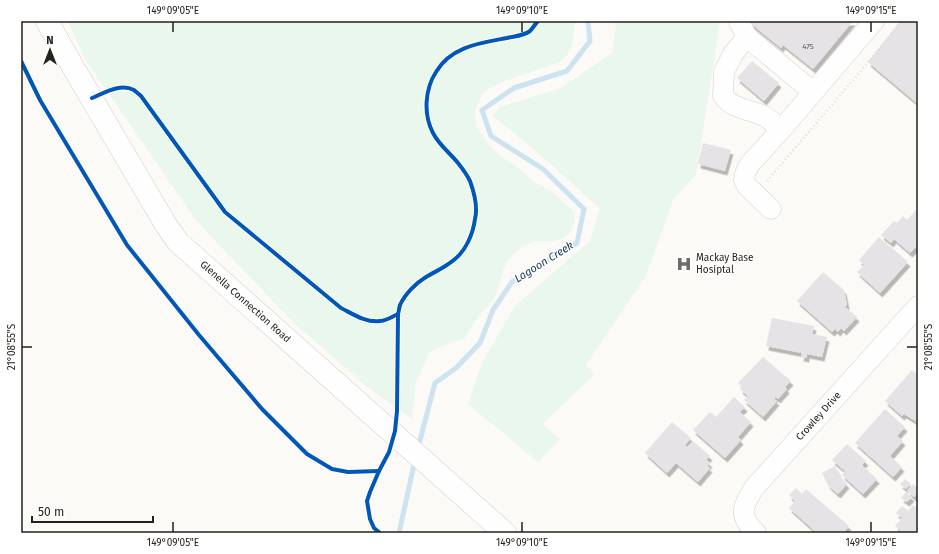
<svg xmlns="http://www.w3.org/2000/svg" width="939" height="554" viewBox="0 0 939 554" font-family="'Fira Sans',sans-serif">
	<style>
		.green { fill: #e9f7ed }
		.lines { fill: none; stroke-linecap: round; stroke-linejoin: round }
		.stream { stroke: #cee3f0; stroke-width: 5 }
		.building { fill: #e5e3e5; filter: url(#shadow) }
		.minor-casing { stroke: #d2d0cb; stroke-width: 21 }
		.major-casing { stroke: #d2d0cb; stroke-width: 23 }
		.path { stroke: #dedddc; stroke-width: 2.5; stroke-dasharray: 1 3; stroke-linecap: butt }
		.minor { stroke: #fffefe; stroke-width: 20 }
		.major { stroke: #fffefe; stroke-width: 22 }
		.cycleway-casing { stroke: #fff; stroke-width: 6 }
		.cycleway { stroke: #0057b8; stroke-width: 4 }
		.ticks { fill: none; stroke: #25211b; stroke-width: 1.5 }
		.labels { text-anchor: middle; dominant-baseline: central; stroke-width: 3; stroke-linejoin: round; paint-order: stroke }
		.number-label { font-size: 8px; fill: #56524e }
		.poi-label { font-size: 10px; fill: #25211b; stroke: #fff; text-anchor: start }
		.street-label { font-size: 10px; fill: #25211b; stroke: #fff }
		.water-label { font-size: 11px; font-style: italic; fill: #10374d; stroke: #fff }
		.neatline { fill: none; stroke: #25211b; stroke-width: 1.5 }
		.ticks-label { font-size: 10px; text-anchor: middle; fill: #25211b }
	</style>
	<defs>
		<filter id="shadow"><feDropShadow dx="2.5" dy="4.5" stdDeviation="0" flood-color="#0004"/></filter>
	</defs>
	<rect width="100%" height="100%" fill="#fcfaf6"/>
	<g class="green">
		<path d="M68,21H575L572,46L568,54L560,62L502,82L491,87L482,94L478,103L475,111L476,126L490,146L499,155L521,170L534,182L554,193L558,196L561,200L575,212C575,228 569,240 552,241C547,242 543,240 539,241C533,241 525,245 520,249C513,254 507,260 504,268C500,278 499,290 493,300C489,306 483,310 479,316C473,323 469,331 464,339L455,341L429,352L416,383L412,419L366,386L293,322L198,223L85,59Z"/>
		<path d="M613,21H720L698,164L696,174L673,200L646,276L586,365L594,375L542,424L560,439L538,462L468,404L482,363L515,306L590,241L600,209L552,165L492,115L500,107L561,88L612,53L616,26Z"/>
	</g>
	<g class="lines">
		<g class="stream">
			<path d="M418,448L435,383L456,368L480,343L493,310L512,282L577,243L584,209L543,169L491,136L482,110L514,88L567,71L590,41L588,21"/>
			<path d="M399,533L415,460"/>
		</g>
	</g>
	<g class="building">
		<path d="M752,21H853L813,69L783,45L781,48L750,23Z"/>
		<path d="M900,21H918V104L868,62Z"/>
		<path d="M752,61L779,83L764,101L737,78Z"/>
		<path d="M703,143L731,150L725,171L698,164Z"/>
		<path d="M918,208V245L910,253L894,239L891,243L881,235L894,221L897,223L903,216L907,220Z"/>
		<path d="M879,237L885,243V242L908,262L880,293L857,272L864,265L859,260Z"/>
		<path d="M823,272L844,290L847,305L845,307L857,317L844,331L841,328L838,332L835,329L832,332L797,301Z"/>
		<path d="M772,318L814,326L812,334L827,337L822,357L807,354V358L801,357L802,353L766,346Z"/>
		<path d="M763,357L791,381L785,387L787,389L778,399L776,397L774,399L777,401L763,417L744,400L748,396L740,389L742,386L738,383Z"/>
		<path d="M912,370L918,375V423L914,420L904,414L902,416L885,401Z"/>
		<path d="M734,397L745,407L740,412L751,422L738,437L741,440L725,458L693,430L710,412L716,417Z"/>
		<path d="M885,409L905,427L897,436L903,441L890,456L902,467L893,477L855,443Z"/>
		<path d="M672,422L691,438L685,445L687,447L693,441L710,456L706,460L710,463L707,466L710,468L698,482L676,463L667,473L645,453Z"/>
		<path d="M847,444L866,461L862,465L877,479L863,494L842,475L845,471L832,460Z"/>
		<path d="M835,466L842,479L847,484L838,494L829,486L822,473Z"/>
		<path d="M905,479L911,484L906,489L900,484Z"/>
		<path d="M913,484L918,488V492L914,497L907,491Z"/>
		<path d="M796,488L802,494L806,489L849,526L844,532L845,533H817L789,508L795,501L789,495Z"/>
		<path d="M906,492L912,497L907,502L901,498Z"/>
		<path d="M913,505L918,509V533H903L895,526L902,518L896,513L902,506L908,511Z"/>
	</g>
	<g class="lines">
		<g class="minor-casing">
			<g id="minor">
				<path d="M740,21L739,22L747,37L813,92"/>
				<path d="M747,37L733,54L724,72L723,96C733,110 752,109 766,117C771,120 776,126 781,130"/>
				<path d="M771,209L747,186L744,180L745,174L749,165L781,130L874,21"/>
				<path id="s1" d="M756,533C738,516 742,507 754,488L918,306"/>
			</g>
		</g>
		<g class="major-casing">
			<g id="major">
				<path id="s2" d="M47,21L73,67L166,225L178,242L505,533"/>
			</g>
		</g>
		<path class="path" d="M767,181L866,65L902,21"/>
		<use href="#minor" class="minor"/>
		<use href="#major" class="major"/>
		<g class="cycleway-casing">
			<g id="cycleway">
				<path d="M21,61L40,100L127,245L199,335L262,409L307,454L332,469L348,472L379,471"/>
				<path d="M92,98C104,93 120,83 134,90C136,92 139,94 141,96L225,212L341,308C353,314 366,323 380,321C386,321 393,316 398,314"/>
				<path d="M380,533L374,528L370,519L367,501L370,492L379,471L389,452L395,431L397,411L398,314C399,311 399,308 400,305C405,294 416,283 426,277C436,271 446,267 455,259C466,250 473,234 475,219C478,207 474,192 470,181C467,175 462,168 458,163C450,153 439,145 433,133C423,114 425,89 436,72C451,46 481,43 507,38C516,36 523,36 530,31C533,28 535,24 538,21"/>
			</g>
		</g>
		<use href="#cycleway" class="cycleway"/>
	</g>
	<path class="ticks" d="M173,22V32M522,22V32M871,22V32M22,347H32M907,347H917M173,522V532M522,522V532M871,522V532"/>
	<defs>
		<g id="hospital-bare" transform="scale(1.2)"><path d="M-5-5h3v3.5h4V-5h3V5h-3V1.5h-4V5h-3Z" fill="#706d68" stroke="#fff" stroke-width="2.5" paint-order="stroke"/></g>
	</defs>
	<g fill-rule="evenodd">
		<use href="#hospital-bare" x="684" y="264"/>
	</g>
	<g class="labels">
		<g class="number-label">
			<text x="808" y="46">475</text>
		</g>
		<g class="poi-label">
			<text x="696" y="258">Mackay Base<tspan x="696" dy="12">Hosiptal</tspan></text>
		</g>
		<g class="street-label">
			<text stroke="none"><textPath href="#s2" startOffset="347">Glenella Connection Road</textPath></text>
			<text stroke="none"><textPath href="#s1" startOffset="148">Crowley Drive</textPath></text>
		</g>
		<g class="water-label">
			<text transform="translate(544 262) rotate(-32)">Lagoon Creek</text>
		</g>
	</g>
	<rect width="939" height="554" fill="none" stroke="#ffffff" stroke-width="44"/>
	<g transform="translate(50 50)" stroke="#ffffff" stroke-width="3" paint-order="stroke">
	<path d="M0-3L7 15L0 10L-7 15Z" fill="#25211b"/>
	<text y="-6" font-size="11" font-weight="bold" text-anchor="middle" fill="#25211b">N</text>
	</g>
	<path d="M32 516v6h121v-6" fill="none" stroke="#25211b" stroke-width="2"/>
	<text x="38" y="516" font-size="12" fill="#25211b" stroke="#ffffff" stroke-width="3" paint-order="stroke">50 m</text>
	<rect x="22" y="22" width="895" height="510" class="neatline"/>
	<g class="ticks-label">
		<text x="173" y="14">149°09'05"E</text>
		<text x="522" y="14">149°09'10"E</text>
		<text x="871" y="14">149°09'15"E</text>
		<text transform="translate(11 347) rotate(-90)" y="4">21°08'55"S</text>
		<text transform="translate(928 347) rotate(-90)" y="4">21°08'55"S</text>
		<text x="173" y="546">149°09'05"E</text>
		<text x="522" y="546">149°09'10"E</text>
		<text x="871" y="546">149°09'15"E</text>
	</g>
</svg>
